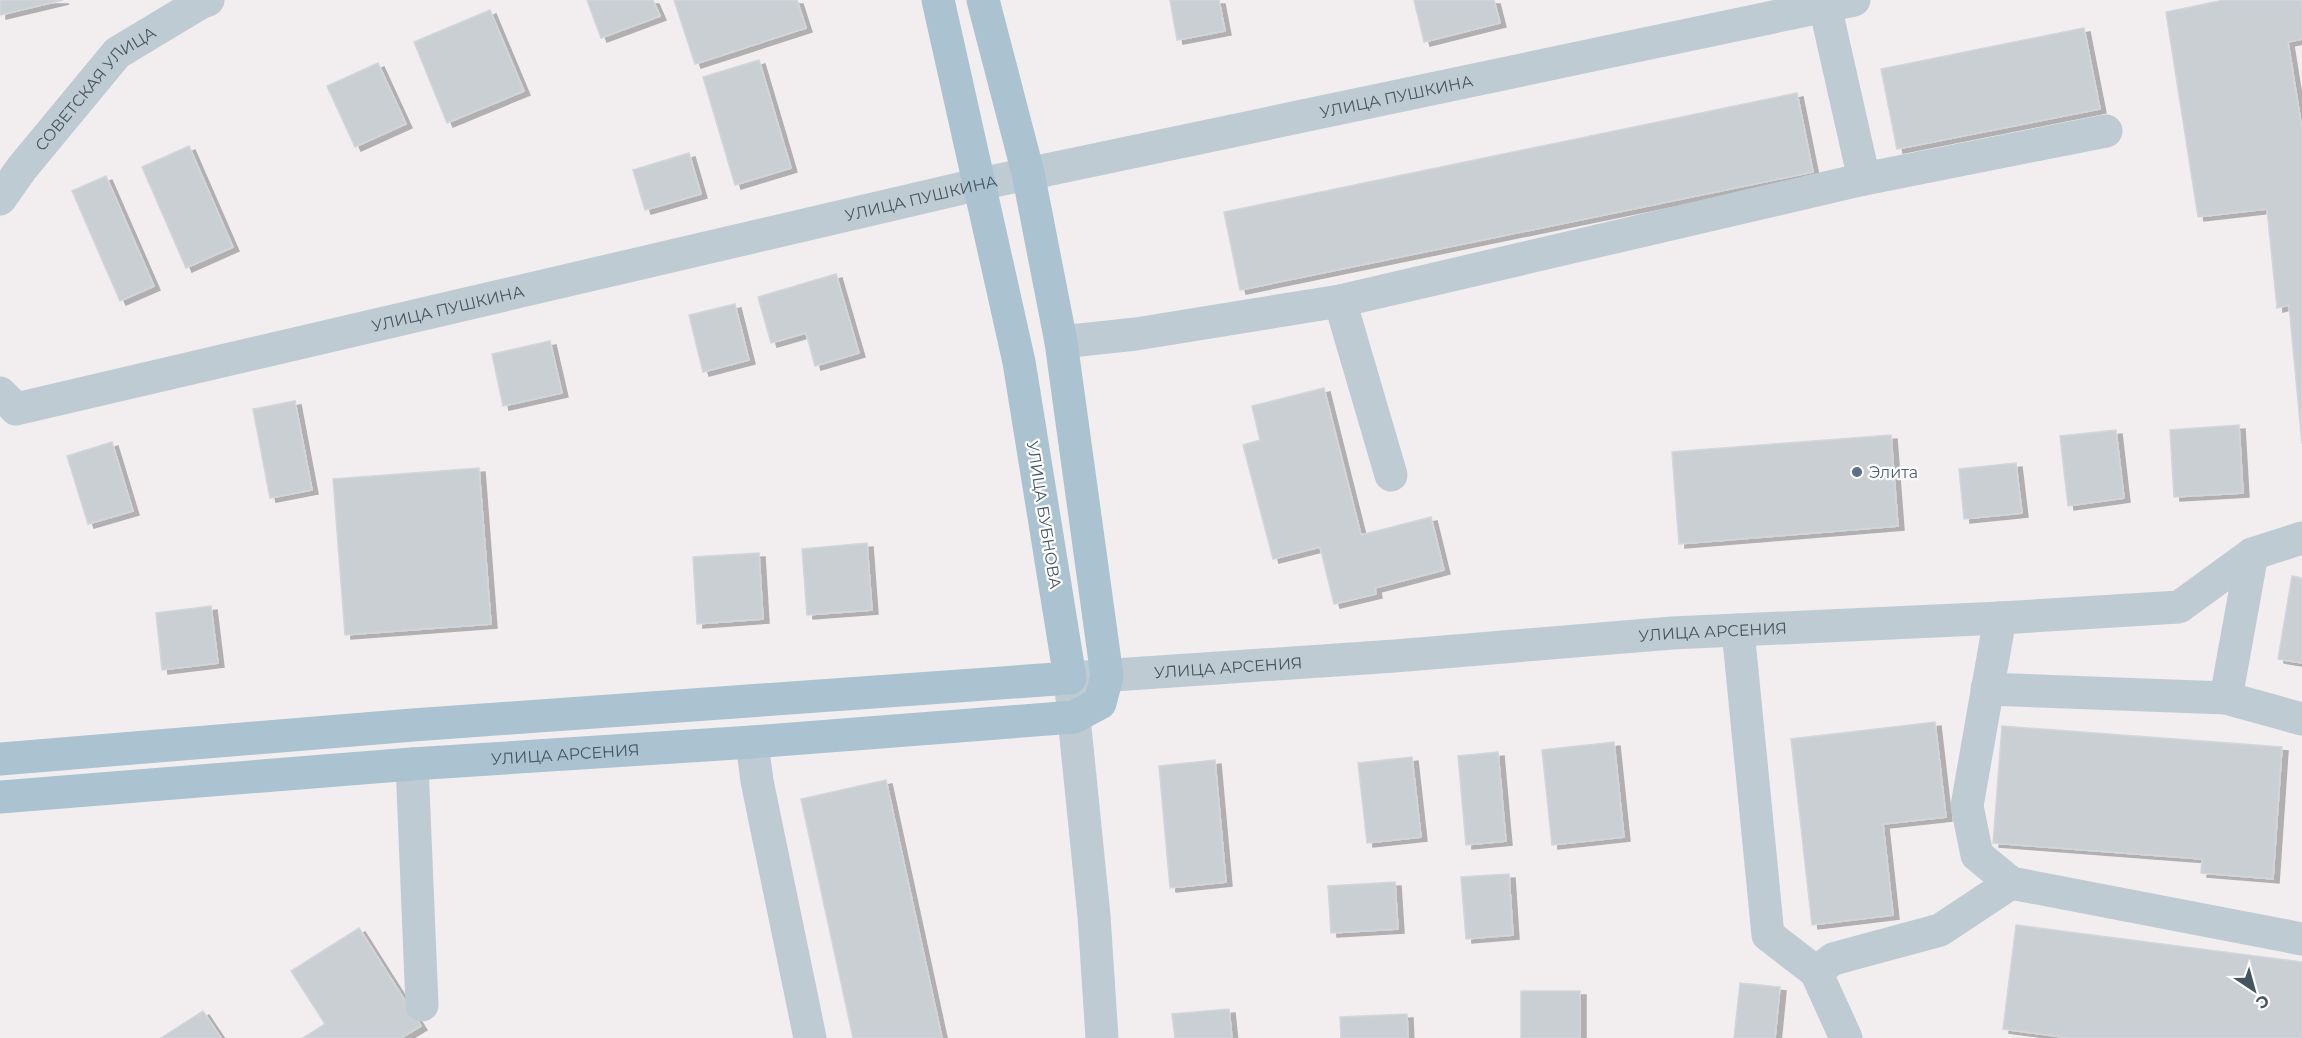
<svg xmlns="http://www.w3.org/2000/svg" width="2302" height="1038" viewBox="0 0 2302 1038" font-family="Montserrat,sans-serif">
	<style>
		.building { fill: #cacfd4; stroke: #d2d6db; stroke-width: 1.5; filter: url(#shadow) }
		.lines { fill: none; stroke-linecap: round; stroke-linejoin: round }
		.minor { stroke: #becbd3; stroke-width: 33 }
		.major { stroke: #abc2d1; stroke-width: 33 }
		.service-dot { fill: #5c6f8a; stroke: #fff; stroke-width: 2 }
		.labels { text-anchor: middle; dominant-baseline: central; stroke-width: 4.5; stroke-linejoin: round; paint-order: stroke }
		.street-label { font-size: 16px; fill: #45555f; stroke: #fff }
		.service-label { font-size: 16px; fill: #4e5e75; stroke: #fff; text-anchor: start }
	</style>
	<defs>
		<filter id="shadow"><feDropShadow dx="6" dy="4" stdDeviation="0" flood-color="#0004"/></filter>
	</defs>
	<rect width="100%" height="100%" fill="#f2eeef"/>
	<g class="building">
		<path d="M0,0H63L0,15Z"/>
		<path d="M587,0H653L660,16L601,38Z"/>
		<path d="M674,0H797L806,28L695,64Z"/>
		<path d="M1170,0H1219L1225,31L1177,40Z"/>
		<path d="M1414,0H1494L1500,23L1424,42Z"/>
		<path d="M2224,0H2302V39L2288,42L2302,129V444L2289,305L2277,308L2267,209L2198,217L2166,12Z"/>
		<path d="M490,10L524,91L447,123L414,42Z"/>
		<path d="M2084,28L2100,109L1897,149L1881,69Z"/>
		<path d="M759,60L791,168L735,185L703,77Z"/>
		<path d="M378,63L406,124L355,147L327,86Z"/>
		<path d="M1797,93L1813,172L1240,290L1224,212Z"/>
		<path d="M189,146L233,247L186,268L142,167Z"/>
		<path d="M689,153L701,194L645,210L633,170Z"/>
		<path d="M106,176L154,286L120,301L72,191Z"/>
		<path d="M836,274L859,353L815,366L806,333L771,343L758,297Z"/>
		<path d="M735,304L749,360L703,372L689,315Z"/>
		<path d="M550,341L562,393L503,406L492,354Z"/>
		<path d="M1324,388L1361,535L1431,517L1444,570L1375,588L1376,594L1334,604L1320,547L1273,559L1243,445L1260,440L1252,406Z"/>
		<path d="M295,401L312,490L270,498L253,409Z"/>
		<path d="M2239,425L2243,493L2174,497L2170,430Z"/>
		<path d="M2116,430L2124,498L2068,506L2060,436Z"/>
		<path d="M1891,435L1898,526L1679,544L1672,452Z"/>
		<path d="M112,442L133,511L88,524L67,456Z"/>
		<path d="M2016,463L2022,513L1964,519L1959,469Z"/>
		<path d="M479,468L491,624L345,635L333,479Z"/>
		<path d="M867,543L872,610L807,615L802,549Z"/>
		<path d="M759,553L763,619L697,624L693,557Z"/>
		<path d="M2292,576L2302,578V663L2278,659Z"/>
		<path d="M211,606L218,663L162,670L156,613Z"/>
		<path d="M1935,722L1946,817L1883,824L1893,915L1812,925L1791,739Z"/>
		<path d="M2002,726L2282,747L2273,879L2201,873L2202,859L1993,843Z"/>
		<path d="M1614,742L1624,837L1552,845L1542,750Z"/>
		<path d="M1498,752L1506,841L1466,845L1458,756Z"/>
		<path d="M1412,757L1421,837L1367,843L1358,763Z"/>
		<path d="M1215,760L1226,882L1170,888L1159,766Z"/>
		<path d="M886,780L942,1038H853L801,799Z"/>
		<path d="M1509,874L1513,935L1466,939L1461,877Z"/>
		<path d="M1395,882L1398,929L1331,933L1328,886Z"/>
		<path d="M2016,925L2302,962V1038H2070L2003,1029Z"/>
		<path d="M359,928L421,1026L401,1038H303L325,1024L291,971Z"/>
		<path d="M1740,983L1780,987L1775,1038H1734Z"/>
		<rect x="1521" y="991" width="59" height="47"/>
		<path d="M1229,1009L1232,1038H1175L1172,1014Z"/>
		<path d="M203,1011L221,1038H161Z"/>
		<path d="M1407,1014L1408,1038H1341L1340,1017Z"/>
	</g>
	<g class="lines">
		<g class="minor">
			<path d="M1864,179L2106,131"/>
			<path id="s1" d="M0,199L22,168L117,53L200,3L208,0"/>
			<path d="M1340,301L1391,475"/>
			<path d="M1061,342L1136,334L1340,301L1864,179L1825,6"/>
			<path id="s2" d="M0,393L16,409L980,184L1854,0"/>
			<path d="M2000,618L1967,806L1977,855L2011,883L2302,939"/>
			<path d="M1738,630L1768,935L1816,972L1846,1038"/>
			<path d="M1987,689L2226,698L2252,554"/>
			<path d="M2226,698L2302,719"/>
			<path d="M752,742L757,781L810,1038"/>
			<path d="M412,764L422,1005"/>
			<path d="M1816,972L1833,959L1940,930L2011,883"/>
			<path id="s3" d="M1102,1038L1094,916L1070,678L1395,656L1672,633L2000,618L2179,607L2252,554L2302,538"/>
		</g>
		<g class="major">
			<path d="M0,759L413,725L1070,678L1019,362L938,0"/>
			<path id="s4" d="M0,797L412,764L752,742L1074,717L1100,703L1107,676L1061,342L1028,173L983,0"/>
		</g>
	</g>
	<circle class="service-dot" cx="1857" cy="472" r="6"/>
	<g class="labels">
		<g class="street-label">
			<text stroke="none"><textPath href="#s1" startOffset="147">СОВЕТСКАЯ УЛИЦА</textPath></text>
			<text stroke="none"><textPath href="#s2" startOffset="1438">УЛИЦА ПУШКИНА</textPath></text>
			<text stroke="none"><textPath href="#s2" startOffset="952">УЛИЦА ПУШКИНА</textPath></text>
			<text stroke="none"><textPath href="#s2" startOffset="466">УЛИЦА ПУШКИНА</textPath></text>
			<text transform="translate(1044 515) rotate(81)">УЛИЦА БУБНОВА</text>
			<text stroke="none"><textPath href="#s3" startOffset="1006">УЛИЦА АРСЕНИЯ</textPath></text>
			<text stroke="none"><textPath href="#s3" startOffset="520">УЛИЦА АРСЕНИЯ</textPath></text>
			<text stroke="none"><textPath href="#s4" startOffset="567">УЛИЦА АРСЕНИЯ</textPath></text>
		</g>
		<g class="service-label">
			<text x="1869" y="472">Элита</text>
		</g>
	</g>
	<g transform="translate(2254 990) rotate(144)" stroke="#ffffff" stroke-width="4.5" paint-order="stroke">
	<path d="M0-4.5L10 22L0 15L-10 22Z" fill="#45555f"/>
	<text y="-9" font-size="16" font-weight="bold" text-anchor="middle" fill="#45555f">С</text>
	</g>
</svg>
